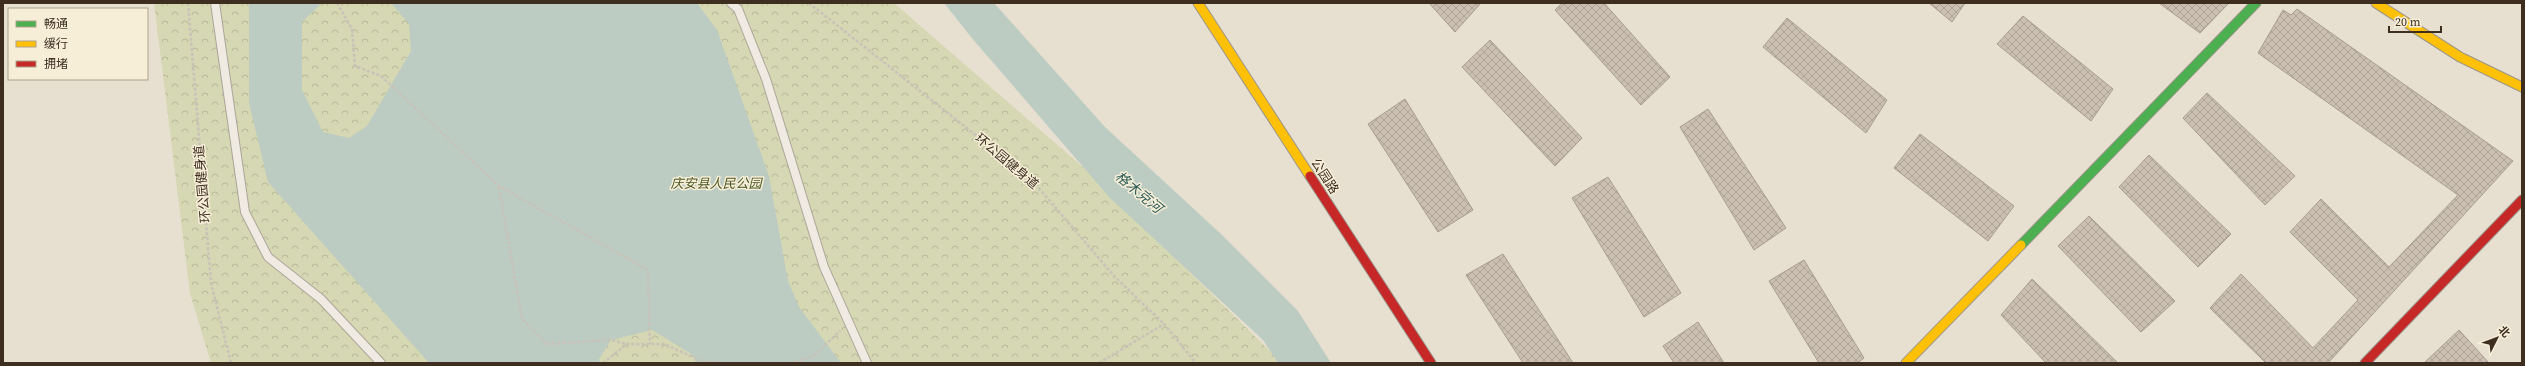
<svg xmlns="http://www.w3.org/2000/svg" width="2525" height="366" viewBox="0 0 2525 366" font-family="'Source Serif 4','Noto Sans SC',serif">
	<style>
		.park { fill: url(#park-crowns) }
		.water { fill: #bcccc2 }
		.building { fill: url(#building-cross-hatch); stroke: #a89c90 }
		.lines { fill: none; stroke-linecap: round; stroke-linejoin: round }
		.lane-casing { stroke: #ada599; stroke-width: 10 }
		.fast-casing { stroke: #9c958a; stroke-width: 11 }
		.slow-casing { stroke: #9c958a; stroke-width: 11 }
		.jam-casing { stroke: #9c958a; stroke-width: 11 }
		.path { stroke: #c8c2b9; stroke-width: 2.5; stroke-dasharray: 3 2; stroke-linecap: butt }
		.lane { stroke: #efebe3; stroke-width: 8 }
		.fast { stroke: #4caf50; stroke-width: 9 }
		.slow { stroke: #ffc107; stroke-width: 9 }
		.jam { stroke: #c62828; stroke-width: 9 }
		.labels { text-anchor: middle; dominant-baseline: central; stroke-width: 3; stroke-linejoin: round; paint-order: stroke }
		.street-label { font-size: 13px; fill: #3d2e20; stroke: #f7eed8 }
		.park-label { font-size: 13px; font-style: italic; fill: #4d5a26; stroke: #f7eed8 }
		.water-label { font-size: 14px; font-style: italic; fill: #2f5d5a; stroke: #f7eed8 }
	</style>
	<defs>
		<pattern id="park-crowns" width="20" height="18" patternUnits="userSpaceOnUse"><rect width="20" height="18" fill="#d6d7b3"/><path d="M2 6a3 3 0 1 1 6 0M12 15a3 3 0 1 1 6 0" fill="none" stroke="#b9b99a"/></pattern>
		<pattern id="building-cross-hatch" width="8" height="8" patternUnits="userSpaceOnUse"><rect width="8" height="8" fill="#cbbfb2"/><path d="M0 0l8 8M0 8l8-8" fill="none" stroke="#afa499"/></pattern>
	</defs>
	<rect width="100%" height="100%" fill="#e7e0d1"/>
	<path class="park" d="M154,3H894L1085,169L1271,352L1278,363H211L190,293Z"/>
	<g class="water">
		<path d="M249,3H322L302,22V90L323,132L349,138L367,126L411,51L409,24L391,3H697L717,30L769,176L788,281L799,307L841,363H696L693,355L652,330L611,340L599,359L600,363H429L268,182L249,103Z"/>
		<path d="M944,3H994L1105,127L1221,234L1298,311L1331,363H1278L1263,340L1109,197L971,37Z"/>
	</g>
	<g class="building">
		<path d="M1429,3H1481L1455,32Z"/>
		<path d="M1562,3H1604L1670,77L1641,105L1555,10Z"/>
		<path d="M1929,3H1965L1952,22Z"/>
		<path d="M2159,3H2229L2200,33Z"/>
		<path d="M2297,9L2513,161L2328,363H2266L2210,308L2241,274L2313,348L2358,300L2290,232L2321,199L2389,267L2458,195L2258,53L2283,10L2291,15Z"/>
		<path d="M2023,16L2113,89L2091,121L1997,44Z"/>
		<path d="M1787,18L1887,100L1866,133L1763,47Z"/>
		<path d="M1490,40L1582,138L1555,166L1462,67Z"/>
		<path d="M2207,93L2295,176L2265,205L2183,118Z"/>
		<path d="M1405,99L1473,210L1438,232L1368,124Z"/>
		<path d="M1708,109L1786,228L1754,250L1680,127Z"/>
		<path d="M1920,134L2014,206L1988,241L1894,168Z"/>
		<path d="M2149,155L2231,234L2198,267L2119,187Z"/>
		<path d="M1608,177L1681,293L1644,317L1572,198Z"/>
		<path d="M2089,216L2175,301L2141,332L2058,246Z"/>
		<path d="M1503,254L1573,363H1523L1466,275Z"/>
		<path d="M1804,260L1864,358L1857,363H1819L1769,281Z"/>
		<path d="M2032,279L2118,363H2046L2001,315Z"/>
		<path d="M1698,322L1724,363H1674L1663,346Z"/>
		<path d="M2459,330L2489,363H2424Z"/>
	</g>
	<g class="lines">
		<g class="lane-casing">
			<g id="lane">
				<path d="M215,3L245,212L268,257L321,299L381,363"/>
				<path d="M731,3L738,9L766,79L824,267L867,363"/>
			</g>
		</g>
		<g class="fast-casing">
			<path id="fast" d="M2021,245L2256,3"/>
		</g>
		<g class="slow-casing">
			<g id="slow">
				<path d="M1198,3L1310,176"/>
				<path d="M2376,3L2460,57L2522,87"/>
				<path d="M1906,363L2021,245"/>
			</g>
		</g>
		<g class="jam-casing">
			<g id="jam">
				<path d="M1310,176L1431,363"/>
				<path d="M2365,363L2522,200"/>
			</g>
		</g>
		<g class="path">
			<path d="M188,3L211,283L231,363"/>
			<path d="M337,3L352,29L355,66L381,76L499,186L648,270L650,344"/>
			<path d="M809,3L1031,179L1114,276L1164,324L1196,363"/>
			<path d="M499,187L522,319L546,344L611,340L627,344"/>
			<path d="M603,363L627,344H664L704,362L731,363"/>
			<path d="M790,363L814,356L840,331"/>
			<path d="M1099,363L1164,324"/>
		</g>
		<use href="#lane" class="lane"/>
		<use href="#fast" class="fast"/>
		<use href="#slow" class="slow"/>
		<use href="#jam" class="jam"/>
	</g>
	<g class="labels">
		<g class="street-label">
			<text transform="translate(1007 161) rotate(40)">环公园健身道</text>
			<text transform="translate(1325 176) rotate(57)">公园路</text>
			<text transform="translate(202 184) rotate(-95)">环公园健身道</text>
		</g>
		<g class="park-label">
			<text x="716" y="183">庆安县人民公园</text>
		</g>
		<g class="water-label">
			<text transform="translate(1139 192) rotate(40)">格木克河</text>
		</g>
	</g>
	<rect width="2525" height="366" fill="none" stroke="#3d2e20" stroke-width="8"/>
	<rect x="8" y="8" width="140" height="72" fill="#f7eed8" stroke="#ada18e"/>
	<rect x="16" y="21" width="20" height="6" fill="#4caf50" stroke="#ada18e"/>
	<text x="44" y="28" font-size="12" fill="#3d2e20">畅通</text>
	<rect x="16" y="41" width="20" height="6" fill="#ffc107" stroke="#ada18e"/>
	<text x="44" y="48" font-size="12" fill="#3d2e20">缓行</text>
	<rect x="16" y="61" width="20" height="6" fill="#c62828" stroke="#ada18e"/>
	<text x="44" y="68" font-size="12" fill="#3d2e20">拥堵</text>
	<g transform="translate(2497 338) rotate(48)" stroke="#f7eed8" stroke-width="3" paint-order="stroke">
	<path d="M0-3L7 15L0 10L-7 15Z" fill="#3d2e20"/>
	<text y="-6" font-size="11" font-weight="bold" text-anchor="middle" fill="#3d2e20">北</text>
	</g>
	<path d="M2389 26v6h52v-6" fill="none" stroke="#3d2e20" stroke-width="2"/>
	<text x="2395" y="26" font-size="12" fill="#3d2e20" stroke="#f7eed8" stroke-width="3" paint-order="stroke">20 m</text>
</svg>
